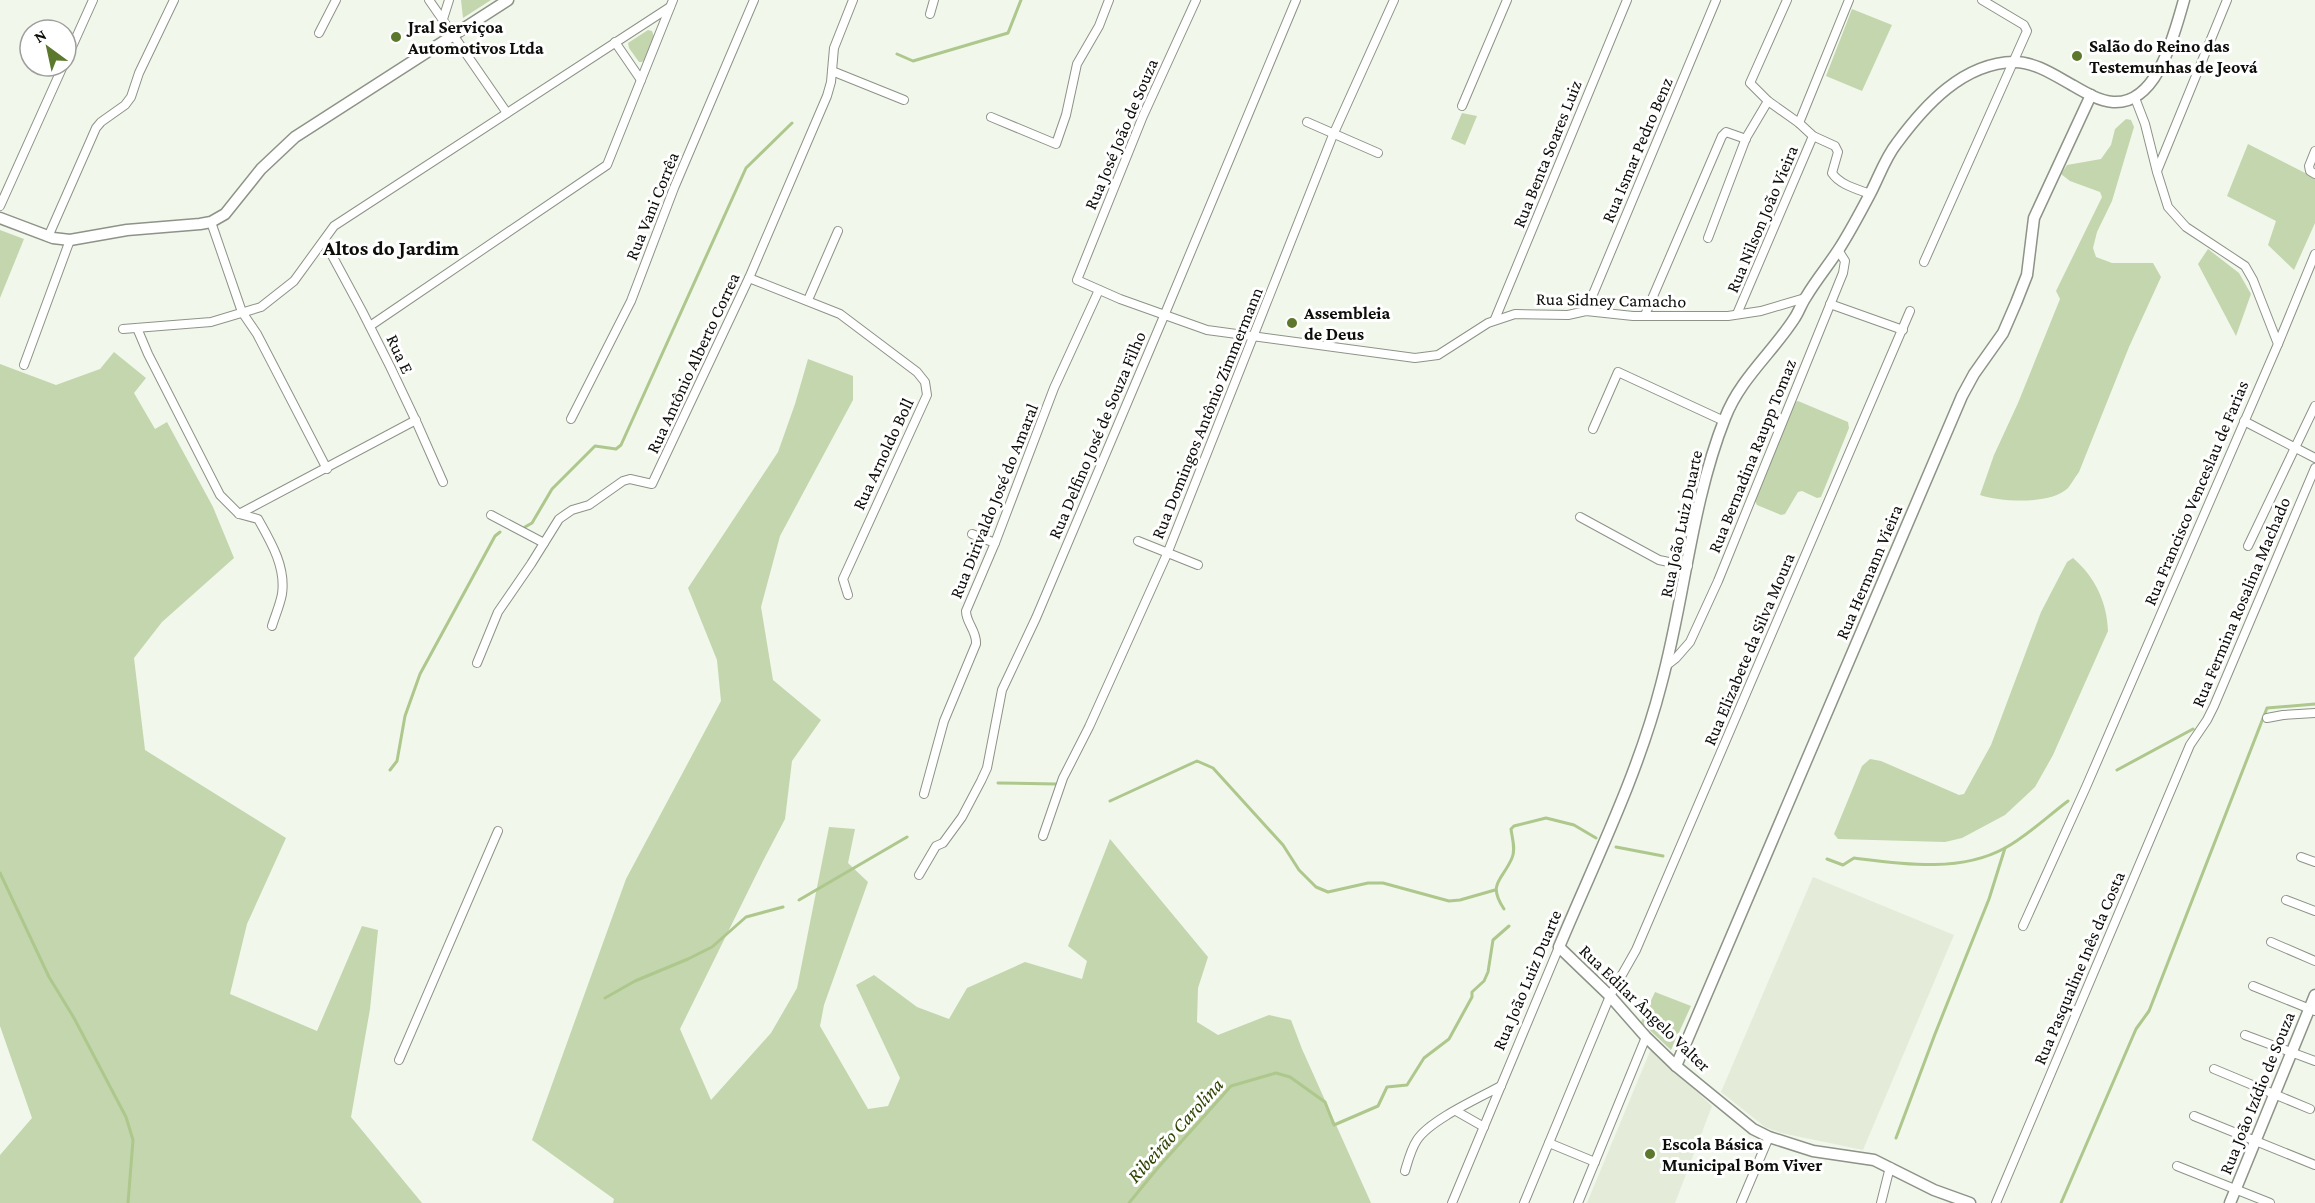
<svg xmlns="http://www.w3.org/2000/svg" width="2315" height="1203" viewBox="0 0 2315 1203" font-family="'Crimson Pro',serif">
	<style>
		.built { fill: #e4ecd9 }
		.green { fill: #c4d6ad }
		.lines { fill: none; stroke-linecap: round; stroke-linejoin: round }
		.stream { stroke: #aec78c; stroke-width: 3 }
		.street-casing { stroke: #8d9387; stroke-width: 10 }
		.secondary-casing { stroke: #8d9387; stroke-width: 13 }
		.street { stroke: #fff; stroke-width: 8 }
		.secondary { stroke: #fff; stroke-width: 10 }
		.poi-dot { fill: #5b782c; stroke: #fff; stroke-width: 2 }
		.labels { text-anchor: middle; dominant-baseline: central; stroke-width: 6; stroke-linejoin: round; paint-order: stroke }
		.poi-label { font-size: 18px; font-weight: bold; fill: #0d0e0a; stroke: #fff; text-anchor: start }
		.street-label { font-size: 18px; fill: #0d0e0a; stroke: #fff }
		.water-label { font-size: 20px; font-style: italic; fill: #2e4300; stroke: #fff }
		.quarter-label { font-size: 21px; font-weight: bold; fill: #0d0e0a; stroke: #fff }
	</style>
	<rect width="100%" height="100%" fill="#f1f7eb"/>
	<g class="built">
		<path d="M1813,877L1954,935L1863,1150L1781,1133L1765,1127L1721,1092Z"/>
		<path d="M1651,1049L1712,1106L1675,1203H1587Z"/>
	</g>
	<g class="green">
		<path d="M461,0H491L463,18Z"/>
		<path d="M1852,9L1892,25L1862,91L1826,76Z"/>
		<path d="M648,30L652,31L654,37L646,59L642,62H639L629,48L628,43Z"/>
		<path d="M1462,113L1477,116L1465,145L1451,139Z"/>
		<path d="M2126,119L2131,120L2134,127L2112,201L2097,232L2093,248L2096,257L2112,263H2153L2161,277L2129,347L2079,472C2075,477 2072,483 2068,488C2051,505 2001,502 1980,495L1994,455L2018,403L2060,299L2056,291L2102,197L2100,192L2070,181L2061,174L2067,165L2101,159L2111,145L2115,129Z"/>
		<path d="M2248,144L2315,178V223L2294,270L2268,245L2276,221L2227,196Z"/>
		<path d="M0,230L24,239L0,298Z"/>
		<path d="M2208,249L2239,273L2251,294L2236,336L2198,264Z"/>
		<path d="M114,352L146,378L134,393L155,429L167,422L213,507L234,558L162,622L134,658L145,750L286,838L247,924L230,994L317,1031L362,926L378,930L370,1009L351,1117L422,1203H0V1155L32,1118L0,1026V364L56,385L100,369Z"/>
		<path d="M808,359L853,376V400L780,536L761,607L773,680L821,720L792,761L785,819L763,861L680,1029L711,1100L771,1033L797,988L829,827L855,829L848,863L868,882L824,1005L820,1026L868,1109L888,1106L900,1078L856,985L874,975L917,1007L949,1019L967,988L1025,962L1082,979L1087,961L1068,946L1110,839L1208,957L1198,988L1197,1022L1218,1035L1269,1015L1291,1020L1302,1049L1371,1203H613L614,1199L532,1140L626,879L721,701L717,660L688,588L778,452L795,404Z"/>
		<path d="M1798,401L1848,422L1849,428L1821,497L1817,498L1802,491L1798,492L1785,514L1781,515L1757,505L1754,499L1793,403Z"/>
		<path d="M2073,558C2095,577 2107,602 2108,631L2053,755L2035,787L2005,815L1962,838L1945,842L1838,839L1834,834L1862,766L1870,759L1881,761L1959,795L1964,794L1991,745L2041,612L2067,562Z"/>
		<path d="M1655,992L1691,1006L1671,1050L1641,1022Z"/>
	</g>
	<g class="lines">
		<g class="stream">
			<path d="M897,54L913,61L1008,33L1021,0"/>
			<path d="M525,527L532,523L552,489L595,446L616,449L621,445L746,168L792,123"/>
			<path d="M390,770L397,761L405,716L420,674L495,536L500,532"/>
			<path d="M2117,770L2193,729"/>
			<path d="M998,783L1056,784"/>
			<path d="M1110,801L1197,761L1213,768L1283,845L1299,870L1316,887L1328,892L1368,883H1383L1449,901L1460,900L1495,890"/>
			<path d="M1616,847L1663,856"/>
			<path d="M1827,859L1843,865L1854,858C1902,864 1960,873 2005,848C2027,836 2048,816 2068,801"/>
			<path d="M0,873L49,977L74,1018L126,1117L133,1140L128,1203"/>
			<path d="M799,900L907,837"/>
			<path d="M1504,909C1487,883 1502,881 1512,858C1516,849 1512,838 1511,829L1514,826L1546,818L1574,825L1596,838"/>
			<path d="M605,998L635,981L688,959L712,947L746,917L783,907"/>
			<path d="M1896,1138L1935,1034L1989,899L2005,848"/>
			<path d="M1129,1203L1156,1170L1231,1086L1276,1073L1290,1077L1325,1102L1334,1125L1378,1106L1387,1087L1407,1085L1424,1058L1449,1039L1472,997V992L1484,981L1488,972L1493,940L1509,926"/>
			<path d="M2061,1203L2136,1029L2149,1011L2267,708L2315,704"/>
		</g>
		<g class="street-casing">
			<g id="street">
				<path d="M429,0L507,113"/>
				<path d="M1196,0L1143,116L1077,280L1120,299L1207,330L1415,358L1438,355L1488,323L1515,314L1568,315L1586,311L1633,316H1728L1761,311L1805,298"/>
				<path d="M1787,0L1750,83L1768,101L1799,123L1813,136L1835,146L1838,152L1832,173C1840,185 1857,189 1870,194"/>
				<path d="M930,14L934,0"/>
				<path d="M443,19L449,0"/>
				<path d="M319,33L336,0"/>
				<path d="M615,42L641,80"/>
				<path d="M66,60L93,0"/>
				<path d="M832,71L904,100"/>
				<path d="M1462,106L1507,0"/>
				<path d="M991,117L1056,144L1066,115L1077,64L1099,26L1109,0"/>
				<path d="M1307,122L1378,153"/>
				<path d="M1799,123L1849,0"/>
				<path d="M2315,151L2309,166L2310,171L2315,174"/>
				<path d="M2157,171L2227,0"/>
				<path d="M0,206L63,66"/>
				<path d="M211,222L242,312L257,334L327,469"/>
				<path d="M48,237L96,128L101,122L125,105L131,97L139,73L174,0"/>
				<path d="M1708,238L1746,138L1768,101"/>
				<path d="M324,241C368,319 408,400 443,482"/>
				<path d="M1924,262L2027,31L2024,25L1982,0"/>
				<path d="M749,278L840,314L917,372L925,382L927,395L843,579L848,595"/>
				<path d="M808,300L838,231"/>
				<path d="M1830,304L1903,330"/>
				<path d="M1586,311L1716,0"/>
				<path d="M1737,314L1813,136"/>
				<path d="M1645,315L1722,136L1726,132L1746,139"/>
				<path d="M1495,319L1627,0"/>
				<path d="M370,326L607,165L673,0"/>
				<path d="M137,328L148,354L220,495L239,514L258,519C271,542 286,567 282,594C280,605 275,616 272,626"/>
				<path d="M123,329L211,322L261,307L294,281L334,226L670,7"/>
				<path d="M2278,344L2315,254"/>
				<path d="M24,365L70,240"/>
				<path d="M571,419L631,301L674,188L754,0"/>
				<path d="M2244,421L2315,458"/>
				<path d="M1593,429L1618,372L1724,421"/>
				<path d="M239,514L416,420"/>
				<path d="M491,515L544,543"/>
				<path d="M1580,517L1659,560L1688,566"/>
				<path d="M972,534L995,543"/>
				<path d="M1138,541L1198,565"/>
				<path d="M2248,546L2315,406"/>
				<path d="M477,663L498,612L531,564L559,519L572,510L589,505L623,481L630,479L652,484L749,278L827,96L831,82L834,48L853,0"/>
				<path d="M1667,665L1676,658L1690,642L1718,581L1843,273L1845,261L1838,250"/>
				<path d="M2267,718L2283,715L2315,713"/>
				<path d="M924,794L944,721L976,644C977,631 966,623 966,611L995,543L1054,388L1099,290"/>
				<path d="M1043,836L1063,778L1089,727L1167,554L1333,135L1394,0"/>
				<path d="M2301,857L2315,862"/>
				<path d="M919,875L936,846L943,843L962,817L981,781L987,768L1002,690L1036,618L1164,316L1296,0"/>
				<path d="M2286,900L2315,911"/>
				<path d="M2023,926L2086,787L2278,344L2253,280L2245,266L2186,227L2168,207L2157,172L2145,124L2135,98"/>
				<path d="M2271,942L2315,961"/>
				<path d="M2253,986L2315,1011"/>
				<path d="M2245,1035L2315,1061"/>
				<path d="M399,1060L498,831"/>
				<path d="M2214,1069L2310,1109"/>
				<path d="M1456,1111L1484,1127"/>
				<path d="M2194,1116L2315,1165"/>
				<path d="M1549,1143L1595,1162"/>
				<path d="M2177,1166L2270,1203"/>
				<path d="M1405,1171C1408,1161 1411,1149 1417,1140C1430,1120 1479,1098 1501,1086"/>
				<path d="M1452,1203L1559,947"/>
				<path d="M1524,1203L1610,996L1636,950L1910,311"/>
				<path d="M1578,1203L1646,1037"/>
				<path d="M1741,1203L1769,1137"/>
				<path d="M1881,1203L1890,1167"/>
				<path d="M1996,1203L2190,745L2207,720L2214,706L2315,468"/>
			</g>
		</g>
		<g class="secondary-casing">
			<g id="secondary">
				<path d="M0,218L53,238L70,240L127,230L200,224L211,222L225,214L261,169L295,137L508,0"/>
				<path d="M1676,1066L1962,396L1974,374L2003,333L2016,303L2027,275L2034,218L2091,95"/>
				<path d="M1970,1203L1934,1190L1874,1160L1813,1151L1769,1137L1753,1129L1676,1066L1646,1037L1610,996L1559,947C1595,861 1638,775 1661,685C1685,597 1691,504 1725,418C1740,379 1772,353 1794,319C1799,312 1801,304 1806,297C1816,280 1828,266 1839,249C1850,232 1860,213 1870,194C1879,177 1885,158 1897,143C1925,105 1963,63 2014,62C2035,62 2054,75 2072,85C2084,92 2099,101 2113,102C2158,105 2174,34 2184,0"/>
				<path d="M2230,1203L2315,995"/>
			</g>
		</g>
		<use href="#street" class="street"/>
		<use href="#secondary" class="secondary"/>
	</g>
	<g class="poi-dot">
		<circle cx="396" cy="37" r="6"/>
		<circle cx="2077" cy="56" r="6"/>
		<circle cx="1292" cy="323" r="6"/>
		<circle cx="1650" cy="1154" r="6"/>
	</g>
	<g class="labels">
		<g class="poi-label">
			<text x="408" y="27">Jral Serviçoa<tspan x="408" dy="21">Automotivos Ltda</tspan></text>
			<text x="2089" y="46">Salão do Reino das<tspan x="2089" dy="21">Testemunhas de Jeová</tspan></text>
			<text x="1304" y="313">Assembleia<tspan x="1304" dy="21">de Deus</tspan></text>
			<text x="1662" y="1144">Escola Básica<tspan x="1662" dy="21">Municipal Bom Viver</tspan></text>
		</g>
		<g class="street-label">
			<text transform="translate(1121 134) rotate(-67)">Rua José João de Souza</text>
			<text transform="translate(1637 150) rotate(-67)">Rua Ismar Pedro Benz</text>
			<text transform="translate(1547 154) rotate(-68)">Rua Benta Soares Luiz</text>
			<text transform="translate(652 206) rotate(-68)">Rua Vani Corrêa</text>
			<text transform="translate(1762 219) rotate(-67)">Rua Nilson João Vieira</text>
			<text transform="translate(1611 300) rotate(1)">Rua Sidney Camacho</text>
			<text transform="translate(400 354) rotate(65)">Rua E</text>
			<text transform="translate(693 363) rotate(-65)">Rua Antônio Alberto Correa</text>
			<text transform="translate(1207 413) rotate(-68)">Rua Domingos Antônio Zimmermann</text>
			<text transform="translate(1097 435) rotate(-67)">Rua Delfino José de Souza Filho</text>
			<text transform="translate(883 454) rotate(-65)">Rua Arnoldo Boll</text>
			<text transform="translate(1752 456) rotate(-68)">Rua Bernadina Raupp Tomaz</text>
			<text transform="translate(2196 493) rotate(-67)">Rua Francisco Venceslau de Farias</text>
			<text transform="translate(994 501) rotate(-68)">Rua Dirivaldo José do Amaral</text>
			<text transform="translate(1681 524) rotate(-78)">Rua João Luiz Duarte</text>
			<text transform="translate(1869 572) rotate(-67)">Rua Hermann Vieira</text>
			<text transform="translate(2241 602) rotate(-67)">Rua Fermina Rosalina Machado</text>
			<text transform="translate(1749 649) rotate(-67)">Rua Elizabete da Silva Moura</text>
			<text transform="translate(2079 968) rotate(-67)">Rua Pasqualine Inês da Costa</text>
			<text transform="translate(1527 980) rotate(-67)">Rua João Luiz Duarte</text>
			<text transform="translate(1645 1008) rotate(44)">Rua Edilar Ângelo Valter</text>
			<text transform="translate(2257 1093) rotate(-68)">Rua João Izídio de Souza</text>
		</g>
		<g class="water-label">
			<text transform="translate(1175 1130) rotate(-48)">Ribeirão Carolina</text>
		</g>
		<g class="quarter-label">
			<text x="391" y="248">Altos do Jardim</text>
		</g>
	</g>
	<g transform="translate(48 48) rotate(327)"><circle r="28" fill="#ffffff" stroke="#9e9f9d" stroke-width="1.5"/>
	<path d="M0-4.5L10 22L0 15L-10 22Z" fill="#5b782c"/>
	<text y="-9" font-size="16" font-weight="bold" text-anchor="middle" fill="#0d0e0a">N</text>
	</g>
</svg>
